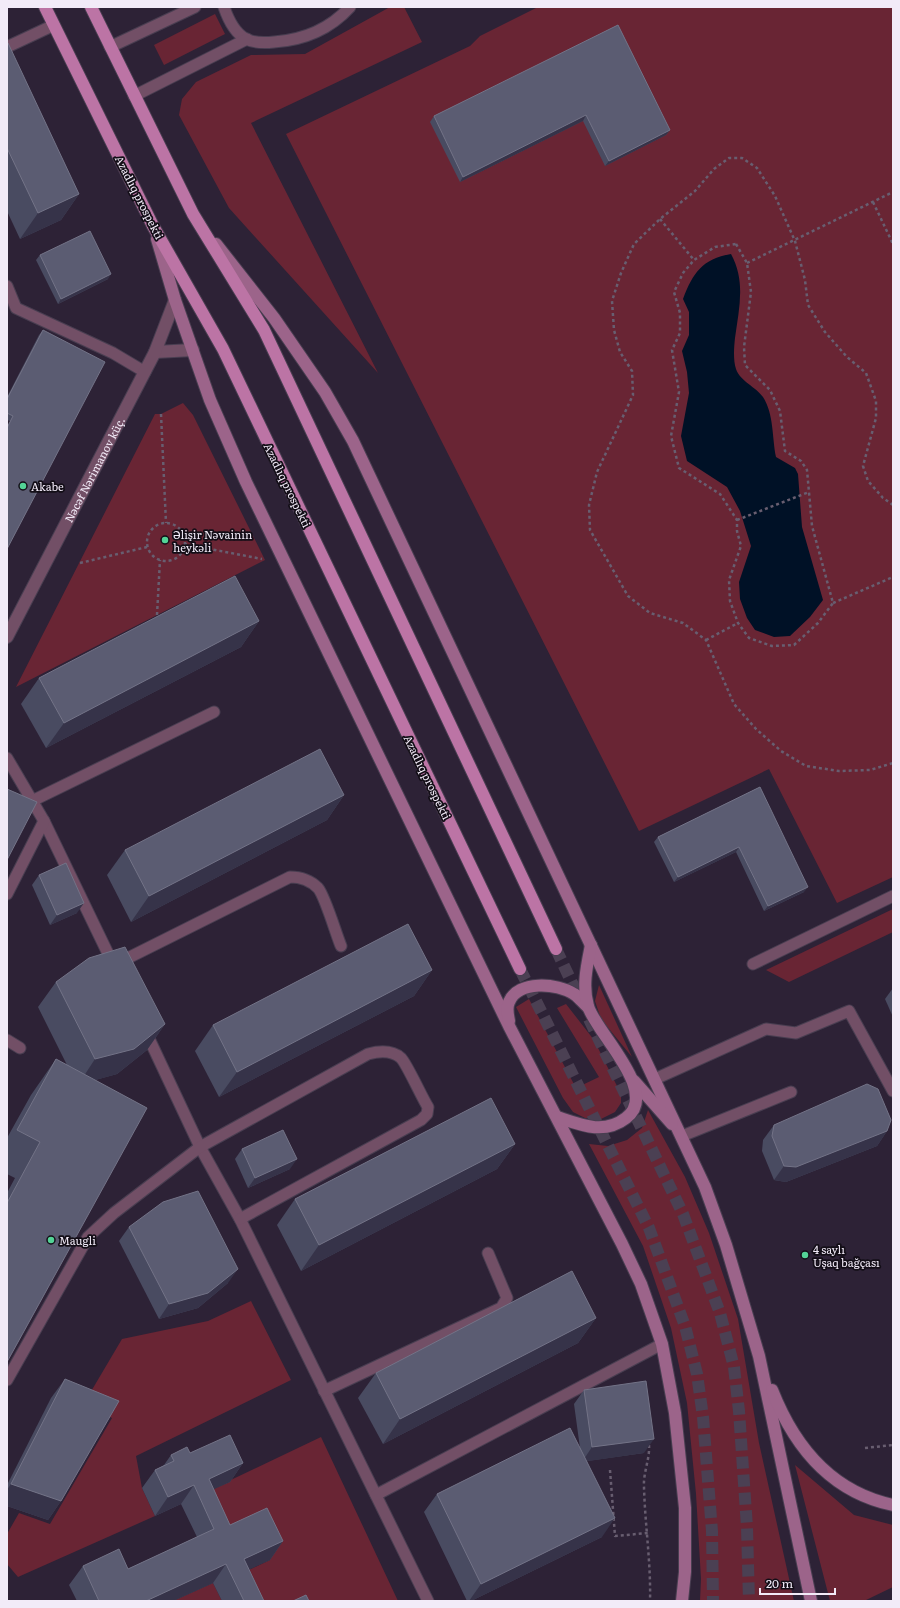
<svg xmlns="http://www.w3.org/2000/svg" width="900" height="1608" viewBox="0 0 900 1608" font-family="Literata,serif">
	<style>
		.green { fill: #692534 }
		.water { fill: #001126 }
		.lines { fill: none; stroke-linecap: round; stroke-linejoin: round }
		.primary-tunnel { stroke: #4b4053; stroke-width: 12; stroke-dasharray: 12 6; stroke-linecap: butt }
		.service-casing { stroke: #493e51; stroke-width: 13 }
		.minor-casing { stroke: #493e51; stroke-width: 14 }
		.secondary-casing { stroke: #493e51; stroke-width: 14 }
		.primary-casing { stroke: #493e51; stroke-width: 14 }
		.path { stroke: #685e70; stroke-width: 2.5; stroke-dasharray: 3 3; stroke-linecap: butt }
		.service { stroke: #724f66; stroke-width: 11 }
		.minor { stroke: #724f66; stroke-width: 12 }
		.secondary { stroke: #9c648a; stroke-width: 12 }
		.primary { stroke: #bc74a5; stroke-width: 12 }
		.wall { fill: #494b61 }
		.shaded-wall { fill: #363349 }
		.building { fill: #5b5c72; stroke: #737387 }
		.poi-dot { fill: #53d396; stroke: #130e17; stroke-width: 1.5 }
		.labels { text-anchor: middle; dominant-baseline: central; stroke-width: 3.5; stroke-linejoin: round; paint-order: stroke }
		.street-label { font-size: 11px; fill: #f2ebf8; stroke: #130e17 }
		.poi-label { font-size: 11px; fill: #f2ebf8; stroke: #130e17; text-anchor: start }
	</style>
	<rect width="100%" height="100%" fill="#2d2236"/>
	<g class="green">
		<path d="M390,7H404L422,42L251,123L378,373L229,208L179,115L182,99L196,82L251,55L305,54Z"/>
		<path d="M538,7H893V877L837,903L769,769L639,831L286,134L470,46L480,36Z"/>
		<path d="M215,14L225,34L164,65L154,45Z"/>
		<path d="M183,403L193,415L265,560L16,687L155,414H161Z"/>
		<path d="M893,909V932L789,982L766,970Z"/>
		<path d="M599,985L632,1057L601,1019L595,1001Z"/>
		<path d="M529,999L576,1088L599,1077L557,1008L566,1004L594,1040L621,1094V1103L615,1112L601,1119L585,1118L573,1112L563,1098L516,1007Z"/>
		<path d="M648,1110L685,1177L709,1233L738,1319L759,1443L794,1601H700L701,1579L696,1494L687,1403L671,1328L643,1246L589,1144L608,1146L627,1140L642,1128Z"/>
		<path d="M251,1301L291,1380L136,1456L142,1488L155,1516L18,1577L7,1564V1534L19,1513L50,1524L112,1418L83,1405L122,1339L208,1321Z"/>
		<path d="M321,1437L398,1601H242L231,1578L270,1560L217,1544L195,1497Z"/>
		<path d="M795,1465L854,1515L893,1525V1587L864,1601H830Z"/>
		<path d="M213,1583L222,1601H173Z"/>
	</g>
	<path class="water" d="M731,254C746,281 739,309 735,338C734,347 733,360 736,369C740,381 756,387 763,397C774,414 772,437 776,457L795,468L798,474L802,527L823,600L810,617L790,636L774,637L755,630L747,618L740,599L739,582L751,546L740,511L727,487L687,461L681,436L689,393L687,372L682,351L689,335V312L683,299C693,273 702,259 731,254Z"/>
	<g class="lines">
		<g class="primary-tunnel">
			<path d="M556,949L581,1002"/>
			<path d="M520,969L649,1228L685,1326L697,1374L703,1417L712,1531L713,1601"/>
			<path d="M589,1019L683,1214L720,1313L734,1367L739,1411L747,1527L749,1601"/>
		</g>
		<g class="service-casing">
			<g id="service">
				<path d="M224,7C228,19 235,33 246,39C254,43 265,43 274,42C304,40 329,30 350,7"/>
				<path d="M7,47L54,25"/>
				<path d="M110,47L195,7"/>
				<path d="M134,96L247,39"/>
				<path d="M7,286L16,308L113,353L145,372"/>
				<path d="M7,758L44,821L114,966"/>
				<path d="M32,801L214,712"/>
				<path d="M7,894L44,821"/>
				<path d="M118,963L290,877C301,877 310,880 318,888C325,896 336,934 341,946"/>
				<path d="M753,964L893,896"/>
				<path d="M145,1030L200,1147L240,1219L428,1601"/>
				<path d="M7,1040L20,1048"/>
				<path d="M655,1079L766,1029L796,1033L849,1011L893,1091"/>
				<path d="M682,1136L791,1092"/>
				<path d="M7,1380L88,1237L114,1213L200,1147L368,1054C379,1051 392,1050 401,1058C407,1064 422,1098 428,1107L427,1114L421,1120L240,1219"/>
				<path d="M324,1391L501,1308L507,1298L488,1253"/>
				<path d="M376,1495L662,1344"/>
			</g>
		</g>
		<g class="minor-casing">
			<g id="minor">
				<path d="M155,352L193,350"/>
				<path id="s1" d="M7,637L155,352L175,300"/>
			</g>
		</g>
		<g class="secondary-casing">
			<g id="secondary">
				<path d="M157,239L175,300L210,400L246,482L509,1026L622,1244L641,1284L662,1344L675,1413L685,1508V1572L682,1601"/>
				<path d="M216,244L274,318L325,392L353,441L705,1187L726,1245L759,1356L811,1601"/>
				<path d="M509,1021C508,1015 506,1008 509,1002C518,980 557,983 574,994C579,997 583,1003 588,1007"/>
				<path d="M634,1081L672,1124"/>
				<path d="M557,1117C581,1125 604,1135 626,1118C661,1092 595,1032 588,1006C582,986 587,965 591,945"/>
				<path d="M772,1390C794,1446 831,1492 893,1505"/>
			</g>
		</g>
		<g class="primary-casing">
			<g id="primary">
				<path d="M45,7L153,226L223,349L520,969"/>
				<path d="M91,7L193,214L264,330L556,949"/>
			</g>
		</g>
		<g class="path">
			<path d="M873,202L893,244"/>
			<path d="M660,219L694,260"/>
			<path d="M736,244L747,263L751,292L744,347L745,365L770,390L780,411L785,451L801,461L807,470L812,526L833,603L818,623L794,645L772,646L749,638L738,623L730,601L729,580L741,546L737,531V520L720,494L679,468L671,436L679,392L672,350L680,333V313L674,292L683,273L694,260L715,247Z"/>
			<path d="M747,263L893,192"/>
			<path d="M161,414L166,523"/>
			<path d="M893,505L883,498L868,481L863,466L876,418V401L866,373L847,357L825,332L808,305L805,280L795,241L775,196L757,168L742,158H729L714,169L695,191L660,219L634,244L621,273L612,301L614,330L620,352L632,371L633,395L597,472L589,505L590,530L628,596L650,613L683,623L706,640L734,704L756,729L781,751L806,766L839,771L870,770L893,763"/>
			<path d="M737,520L809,492"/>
			<circle cx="166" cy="542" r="19"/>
			<path d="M184,544L262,559"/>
			<path d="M80,563L147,547"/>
			<path d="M833,603L893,577"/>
			<path d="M157,615L160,560"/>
			<path d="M706,640L738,623"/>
			<path d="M649,1445C650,1459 643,1473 644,1487C645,1525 651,1563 650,1601"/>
			<path d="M865,1448L893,1445"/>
			<path d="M610,1470L615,1536L648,1533"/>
		</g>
		<use href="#service" class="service"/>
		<use href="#minor" class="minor"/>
		<use href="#secondary" class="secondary"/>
		<use href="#primary" class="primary"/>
	</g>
	<g class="wall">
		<path d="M618,25L670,130L666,135L605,166L583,121L460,182L430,122L434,116Z"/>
		<path d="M7,44L79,194L61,220L20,239L7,211Z"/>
		<path d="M40,255L108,279L58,304L36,260Z"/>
		<path d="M43,330L7,549V426L10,421L7,420V397L39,335Z"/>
		<path d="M259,621L241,647L46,748L21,704L39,678Z"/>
		<path d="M760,787L804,892L764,911L736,852L674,882L654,842L658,837Z"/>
		<path d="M344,795L327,820L131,922L107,875L125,850Z"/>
		<path d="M39,875L77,913L50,925L32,885Z"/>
		<path d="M432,970L414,996L219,1097L195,1051L213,1025Z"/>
		<path d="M56,982L165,1024L147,1050L117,1074L95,1080L7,1362V1193L15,1178L7,1174V1138L31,1095L56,1059L67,1065L38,1007Z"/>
		<path d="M893,988V1017L885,999Z"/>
		<path d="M774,1125L887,1131L877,1146L786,1182L774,1180L762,1151L763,1140Z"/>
		<path d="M515,1144L497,1169L301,1271L277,1225L295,1199Z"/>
		<path d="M242,1149L290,1169L248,1188L235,1159Z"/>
		<path d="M129,1227L228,1283L198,1308L159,1319L119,1241Z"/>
		<path d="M596,1318L578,1343L383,1444L358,1398L376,1373Z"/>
		<path d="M65,1379L61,1501L48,1520L7,1506V1485L51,1398Z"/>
		<path d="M584,1390L644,1453L587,1461L602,1537L471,1601H467L424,1512L437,1494L580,1448L574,1404Z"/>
		<path d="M190,1453L243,1463L230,1482L213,1489L230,1525L283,1541L270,1560L249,1569L264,1601H222L213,1583L173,1601H77L69,1585L83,1566L128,1569L197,1537L181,1504L155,1516L142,1488L155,1470L164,1465L171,1455Z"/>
	</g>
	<g class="shaded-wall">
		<path d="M586,115L583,121L460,182L463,177Z"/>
		<path d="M670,130L666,135L605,166L609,161Z"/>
		<path d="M79,194L61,220L20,239L38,213Z"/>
		<path d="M111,274L108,279L58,304L61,299Z"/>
		<path d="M259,621L241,647L46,748L64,723Z"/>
		<path d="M344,795L327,820L131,922L149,896Z"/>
		<path d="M739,847L736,852L674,882L678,877Z"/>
		<path d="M808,887L804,892L764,911L768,906Z"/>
		<path d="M84,903L77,913L50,925L57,915Z"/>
		<path d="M432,970L414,996L219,1097L237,1072Z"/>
		<path d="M165,1024L147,1050L117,1074L78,1085L95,1059Z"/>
		<path d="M887,1131L877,1146L786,1182L774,1180L784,1166Z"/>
		<path d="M515,1144L497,1169L301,1271L319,1245Z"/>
		<path d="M297,1159L290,1169L248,1188L255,1178Z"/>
		<path d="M238,1269L228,1283L198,1308L159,1319L169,1304Z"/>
		<path d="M596,1318L578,1343L383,1444L400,1419Z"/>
		<path d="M654,1439L644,1453L582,1462L592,1447Z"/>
		<path d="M243,1463L230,1482L199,1496L209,1479Z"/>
		<path d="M11,1484L61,1501L48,1520L7,1506V1490Z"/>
		<path d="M194,1485L181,1504L155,1516L168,1497Z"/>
		<path d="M615,1518L602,1537L471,1601H469L481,1584Z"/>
		<path d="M283,1541L270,1560L233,1577L244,1559Z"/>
		<path d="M226,1564L213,1583L173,1601H146Z"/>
	</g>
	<g class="building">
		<path d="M618,25L670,130L609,161L586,115L463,177L434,116Z"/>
		<path d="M8,43L79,194L38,213L7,148V44Z"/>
		<path d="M90,231L111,274L61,299L40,255Z"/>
		<path d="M43,330L105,362L7,549V428L13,416L7,413V399Z"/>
		<path d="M235,576L259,621L64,723L39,678Z"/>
		<path d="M320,749L344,795L149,896L125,850Z"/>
		<path d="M760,787L808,887L768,906L739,847L678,877L658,837Z"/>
		<path d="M7,789L37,802L7,860Z"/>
		<path d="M66,863L84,903L57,915L39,875Z"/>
		<path d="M408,924L432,970L237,1072L213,1025Z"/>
		<path d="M125,947L165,1024L134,1049L95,1059L56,982L89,958Z"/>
		<path d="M56,1059L147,1108L7,1362V1203L40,1142L17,1130Z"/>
		<path d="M867,1084L878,1089L891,1120L887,1131L796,1167L784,1166L772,1136L774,1125Z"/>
		<path d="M491,1098L515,1144L319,1245L295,1199Z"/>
		<path d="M283,1130L297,1159L255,1178L242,1149Z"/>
		<path d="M198,1191L238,1269L208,1293L169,1304L129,1227L163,1202Z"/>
		<path d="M572,1271L596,1318L400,1419L376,1373Z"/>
		<path d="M65,1379L119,1401L61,1501L11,1484Z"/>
		<path d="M646,1381L654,1439L592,1447L584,1390Z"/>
		<path d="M570,1428L615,1518L481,1584L437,1494Z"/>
		<path d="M230,1435L243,1463L209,1479L230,1525L267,1508L283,1541L244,1559L264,1601H244L226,1564L146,1601H99L83,1566L119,1549L128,1569L214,1529L194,1485L168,1497L155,1470L174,1461L171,1455L187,1447L190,1453Z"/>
		<path d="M306,1595L309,1601H293Z"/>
	</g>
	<g class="poi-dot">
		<circle cx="23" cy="486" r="4"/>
		<circle cx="165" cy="540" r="4"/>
		<circle cx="51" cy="1240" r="4"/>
		<circle cx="805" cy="1255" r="4"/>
	</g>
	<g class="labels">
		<g class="street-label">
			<text transform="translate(140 197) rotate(63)">Azadlıq prospekti</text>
			<text stroke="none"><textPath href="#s1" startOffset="189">Nəcəf Nərimanov küç.</textPath></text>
			<text transform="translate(288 485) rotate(64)">Azadlıq prospekti</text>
			<text transform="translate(428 777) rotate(64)">Azadlıq prospekti</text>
		</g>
		<g class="poi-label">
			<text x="31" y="486">Akabe</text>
			<text x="173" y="534">Əlişir Nəvainin<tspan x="173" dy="13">heykəli</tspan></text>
			<text x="59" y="1240">Maugli</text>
			<text x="813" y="1249">4 saylı<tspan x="813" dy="13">Uşaq bağçası</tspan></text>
		</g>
	</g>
	<rect width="900" height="1608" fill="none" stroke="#f2ebf8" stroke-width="16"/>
	<path d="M760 1588v6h75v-6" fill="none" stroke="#f2ebf8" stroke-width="2"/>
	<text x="766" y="1588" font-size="12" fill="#f2ebf8" stroke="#130e17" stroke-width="3" paint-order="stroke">20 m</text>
</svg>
